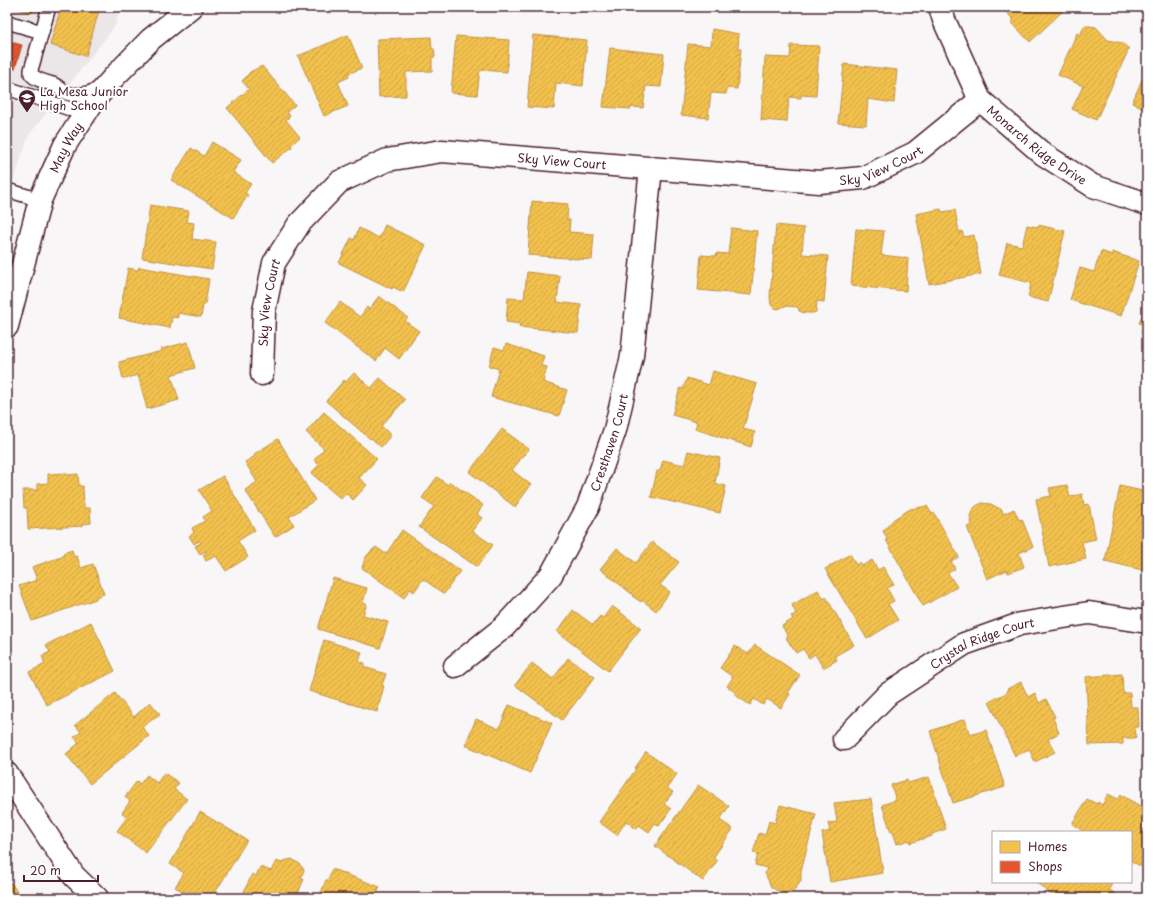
<svg xmlns="http://www.w3.org/2000/svg" width="1154" height="905" viewBox="0 0 1154 905" font-family="'Playpen Sans',sans-serif">
	<style>
		.built { fill: #ebe6e8 }
		.homes { fill: url(#homes-hatch); stroke: #c09044 }
		.shops { fill: url(#shops-hatch); stroke: #b6462d }
		.lines { fill: none; stroke-linecap: round; stroke-linejoin: round }
		.lane-casing { stroke: #4a1f2b; stroke-width: 16 }
		.street-casing { stroke: #4a1f2b; stroke-width: 25 }
		.lane { stroke: #fff; stroke-width: 13 }
		.street { stroke: #fff; stroke-width: 22 }
		.labels { text-anchor: middle; dominant-baseline: central; stroke-width: 4; stroke-linejoin: round; paint-order: stroke }
		.poi-label { font-size: 12px; fill: #4a1f2b; stroke: #fff; text-anchor: start }
		.street-label { font-size: 12px; fill: #4a1f2b; stroke: #fff }
	</style>
	<defs>
		<pattern id="homes-hatch" width="6" height="6" patternUnits="userSpaceOnUse"><rect width="6" height="6" fill="#f2c14e"/><path d="M-1 1l2-2M0 6l6-6M5 7l2-2" fill="none" stroke="#d1a544"/></pattern>
		<pattern id="shops-hatch" width="6" height="6" patternUnits="userSpaceOnUse"><rect width="6" height="6" fill="#e4572e"/><path d="M-1 1l2-2M0 6l6-6M5 7l2-2" fill="none" stroke="#bb4727"/></pattern>
	</defs>
	<rect width="100%" height="100%" fill="#f8f6f7"/>
	<filter id="ink" filterUnits="userSpaceOnUse"><feTurbulence type="fractalNoise" baseFrequency=".025" numOctaves="2"/><feDisplacementMap in="SourceGraphic" scale="8" xChannelSelector="R" yChannelSelector="G"/><feConvolveMatrix kernelMatrix="1 2 1 2 8 2 1 2 1" color-interpolation-filters="sRGB"/></filter>
	<g filter="url(#ink)">
		<path class="built" d="M7,7H120L115,26L29,135L7,199Z"/>
		<g class="homes">
			<path d="M13,7H34L32,13Z"/>
			<path d="M61,7H100L86,56L50,45Z"/>
			<path d="M1011,7H1067L1030,42L1011,22L1014,20L1006,12Z"/>
			<path d="M1084,26H1089L1096,27L1108,40L1122,43L1129,49L1096,120L1072,109L1083,86L1058,75L1077,33L1080,35Z"/>
			<path d="M712,29L739,34L738,49H741L737,89L727,88L726,94L711,93L708,118L681,115L688,44L711,46Z"/>
			<path d="M348,35L362,68L348,74L349,77L338,82L348,106L324,116L298,56Z"/>
			<path d="M533,35L587,40L583,86L556,83L554,109L527,107Z"/>
			<path d="M456,36L509,40L507,72L480,70L477,95L451,93Z"/>
			<path d="M431,37L432,49H434L435,57H432V71L406,72V96L379,97L377,39Z"/>
			<path d="M791,45L819,46L816,96L801,95V98L789,97L787,122L761,120L765,57L790,58Z"/>
			<path d="M610,48L664,54L661,87L646,86L643,108L632,107L631,109L603,107Z"/>
			<path d="M844,64L897,70L894,103L868,99L866,125L838,123Z"/>
			<path d="M262,66L295,105L287,112L290,116L286,120L300,137L291,145L292,147L272,163L227,108L249,89L242,81L246,77L250,72Z"/>
			<path d="M1146,70H1147V112L1145,111L1146,109L1132,103Z"/>
			<path d="M212,142L241,160L233,172L251,184L245,193L248,195L233,218L171,180L191,148L204,156Z"/>
			<path d="M532,201L568,204L567,220H570L569,232L594,234L592,260L528,255Z"/>
			<path d="M150,205L189,211L187,222L194,223L192,239L216,242L212,269L142,258Z"/>
			<path d="M941,209L942,212L955,210L959,232L962,231L964,237L974,235L981,274L929,284L916,214Z"/>
			<path d="M385,225L426,245L403,292L393,287L392,289L339,263L351,238L354,240L359,228L379,238Z"/>
			<path d="M776,225L804,228L802,254L828,256L824,302L817,301L816,312L813,313H804L799,311L798,307L785,306L778,309L775,308L771,305L770,297Z"/>
			<path d="M1027,225L1037,227L1038,225L1065,231L1048,302L1028,297L1031,283L999,275L1007,243L1022,246Z"/>
			<path d="M731,228L757,231L751,295L698,290L701,255L716,256L717,253L728,254Z"/>
			<path d="M856,229L884,231L881,255L908,258L906,291L851,286Z"/>
			<path d="M1101,251L1112,255V252L1139,261L1121,316L1070,300L1080,268L1094,272Z"/>
			<path d="M139,267L209,279L205,305H203L201,317L178,313V318L172,317L170,328L119,318L128,268L138,270Z"/>
			<path d="M527,272L560,276L557,302L581,305L578,333L519,327L520,324L506,322L508,298L524,299Z"/>
			<path d="M379,296L408,318L405,321L419,331L399,359L385,348L376,361L325,323L340,302L360,317L367,307L369,309Z"/>
			<path d="M1147,303V335L1141,333L1144,325L1139,323Z"/>
			<path d="M188,342L195,368L171,375L179,400L147,409L138,375L123,379L119,362L162,351L161,349Z"/>
			<path d="M506,344L544,356L541,366L547,367L543,382L567,390L559,416L491,397L499,369L489,366L494,347L504,350Z"/>
			<path d="M713,371L757,384L743,429L755,432L751,447L695,429L697,422L672,415L680,388L683,389L687,378L709,385Z"/>
			<path d="M354,373L371,388L380,378L405,400L381,426L391,435L381,447L371,438L370,439L326,401L344,380L346,382Z"/>
			<path d="M324,412L377,459L359,478L367,485L353,500L346,493L341,499L311,473L319,465L314,460L324,449L306,432Z"/>
			<path d="M502,429L529,449L512,470L531,485L515,507L469,472Z"/>
			<path d="M278,439L315,500L289,517L294,525L275,537L245,490L257,482L245,462L255,456L254,454Z"/>
			<path d="M688,451L720,458L715,483L726,486L720,513L651,497L657,471H660L663,460L684,465Z"/>
			<path d="M66,473L67,475L78,474L79,486H83L84,508H90L91,523L83,524V526L28,529L27,508H24L23,490H37V484L48,483V474Z"/>
			<path d="M223,476L255,530L238,541L248,557L226,571L216,556L206,561L203,555L207,552L206,551L200,554L195,546L201,543L199,541L194,544L189,536L194,533L192,528L205,521L203,517L212,511L199,490Z"/>
			<path d="M437,477L448,485L450,482L483,505L477,514L482,518L472,531L493,545L477,567L419,527L434,506L422,498Z"/>
			<path d="M1067,485L1070,497L1082,494L1084,505L1089,504L1096,539L1082,542L1086,559L1049,567L1036,499L1051,496L1049,488Z"/>
			<path d="M1120,486L1147,492V552H1146L1142,570L1105,561Z"/>
			<path d="M982,503L991,504L1002,510L1003,514L1014,509L1019,520L1022,519L1033,547L1019,553L1024,567L1008,573L1007,570L987,579L967,527L972,525L970,516L973,509L976,506Z"/>
			<path d="M927,506L932,514L934,513L959,557L951,561L955,569L948,573L957,587L923,606L886,540L887,539L883,531L894,519L910,509Z"/>
			<path d="M402,530L460,571L444,594L423,579L414,592L410,589L404,598L362,568L365,558L371,551L376,547L386,554Z"/>
			<path d="M652,542L679,562L660,585L670,592L656,611L642,600L641,602L632,596L633,595L600,569L617,548L636,563Z"/>
			<path d="M72,550L74,557L77,556L81,568L93,564L104,594L96,597V599L32,621L19,586L37,580L32,567L64,556L63,553Z"/>
			<path d="M850,554L856,565L860,562L862,566L872,560L878,570L883,567L894,585L887,588L894,601L888,604L898,620L867,639L825,569Z"/>
			<path d="M333,578L367,588L363,603L367,604L363,615L388,622L380,648L318,629Z"/>
			<path d="M818,590L824,599L826,597L854,645L835,656L837,660L823,668L815,654L809,658L803,649L796,653L786,638L788,637L782,626L793,619L791,616L796,614L792,605Z"/>
			<path d="M612,606L641,628L608,671L557,632L573,610L593,625L600,616L603,618Z"/>
			<path d="M91,622L115,671L47,705L29,672L45,664L42,656L50,652L46,645Z"/>
			<path d="M324,640L362,652L359,662L365,663L364,667L386,674L382,685L384,686L377,712L309,691Z"/>
			<path d="M755,645L800,675L788,693L790,694L781,708L767,699L763,705L754,699L750,705L735,695L736,693L727,686L733,677L720,668L735,646L748,654Z"/>
			<path d="M568,658L595,677L562,720L515,685L532,663L553,679Z"/>
			<path d="M1122,674L1123,693H1130L1131,707H1138L1139,727H1135L1136,738H1123V744L1089,745L1086,677Z"/>
			<path d="M1021,682L1028,697L1035,693L1039,703L1046,699L1055,717L1053,718L1059,733L1048,739L1055,752L1035,762L1029,749L1015,756L989,702L1008,692L1007,689Z"/>
			<path d="M115,693L134,717L150,702L160,714L142,727L149,736L90,784L66,754L79,743L74,737L81,732L75,725Z"/>
			<path d="M509,705L552,723L530,773L465,745L476,719L499,729Z"/>
			<path d="M965,719L970,735L986,730L1005,787L953,803L930,731Z"/>
			<path d="M646,752L677,774L667,788L673,792L664,804L671,809L659,826L655,823L649,832L639,825L636,829L626,821L617,835L599,822L636,769L635,768Z"/>
			<path d="M164,773L179,783L174,789L187,799L146,853L117,831L127,817L122,813L130,801L125,797L137,781L140,784L147,775L157,783Z"/>
			<path d="M929,777L946,829L932,834V836L910,843L909,840L897,844L893,832H891L882,805L896,800L891,785L907,780L908,783Z"/>
			<path d="M698,785L729,806L720,820L733,829L713,858L717,861L703,881L655,846Z"/>
			<path d="M1108,794L1118,799L1121,795L1147,810V818L1143,825L1147,827V858L1142,867L1131,861V832H1082L1083,831L1072,824L1087,799L1097,804L1098,802L1102,805Z"/>
			<path d="M871,799L883,873L830,882L822,833L830,831L828,823L837,822L834,803Z"/>
			<path d="M780,805L816,814L801,871V881L794,891L784,893L776,890L771,887L765,873L767,868L755,865L758,854L753,853L759,833L765,835L769,821L775,823Z"/>
			<path d="M200,812L247,840L212,898H194L175,887L184,873L170,864Z"/>
			<path d="M292,859L300,864L304,870L301,878L304,879L296,898H249L250,897L243,894L252,874L256,876L260,867L271,871L276,861L282,863L283,861Z"/>
			<path d="M332,869L380,887L375,898H319L326,880H328Z"/>
			<path d="M10,882L23,898H7V884Z"/>
			<path d="M1038,882H1109L1112,884L1109,889L1120,898H1054L1051,896L1052,895L1037,883Z"/>
		</g>
		<path class="shops" d="M7,41L22,45L15,69L7,67Z"/>
		<g class="lines">
			<g class="lane-casing">
				<g id="lane">
					<path d="M49,7L31,70V74C36,80 45,82 53,84C58,86 59,88 63,91C75,99 91,92 102,88"/>
					<path d="M7,22L42,32"/>
					<path d="M7,88L85,114"/>
					<path d="M7,190L40,200"/>
				</g>
			</g>
			<g class="street-casing">
				<g id="street">
					<path id="s1" d="M940,7L944,20L980,100L1043,154L1093,186L1147,204"/>
					<path id="s2" d="M7,326L40,200L65,145L94,100L115,76L151,39L191,7"/>
					<path id="s3" d="M262,374L264,311L274,263L299,224L339,182L387,160L442,151L819,182L863,178L915,153L980,100"/>
					<path id="s4" d="M455,666L504,627L551,575L588,507L615,430L632,356L651,168"/>
					<path id="s5" d="M844,739L888,694L964,644L1020,624L1089,613L1147,622"/>
					<path d="M7,774L74,876L97,898"/>
				</g>
			</g>
			<use href="#lane" class="lane"/>
			<use href="#street" class="street"/>
		</g>
	</g>
	<defs>
		<g id="school-pin" transform="scale(0.9)"><path d="M0 17L-7.5 6A9.5 9.5 0 1 1 7.5 6Z" fill="#4a1f2b" stroke="#fff"/><path d="M0-5L7-2L0 1L-7-2ZM-4 1L0 2.5L4 1V4Q0 6-4 4Z" fill="#fff"/></g>
	</defs>
	<g fill-rule="evenodd">
		<use href="#school-pin" x="27" y="98"/>
	</g>
	<g class="labels">
		<g class="poi-label">
			<text x="40" y="91">La Mesa Junior<tspan x="40" dy="14">High School</tspan></text>
		</g>
		<g class="street-label">
			<text stroke="none"><textPath href="#s1" startOffset="174">Monarch Ridge Drive</textPath></text>
			<text stroke="none"><textPath href="#s2" startOffset="189">May Way</textPath></text>
			<text stroke="none"><textPath href="#s3" startOffset="445">Sky View Court</textPath></text>
			<text stroke="none"><textPath href="#s3" startOffset="768">Sky View Court</textPath></text>
			<text stroke="none"><textPath href="#s3" startOffset="72">Sky View Court</textPath></text>
			<text stroke="none"><textPath href="#s4" startOffset="278">Cresthaven Court</textPath></text>
			<text stroke="none"><textPath href="#s5" startOffset="171">Crystal Ridge Court</textPath></text>
		</g>
	</g>
	<rect width="1154" height="905" fill="none" stroke="#fff" stroke-width="24"/>
	<rect x="12" y="12" width="1130" height="881" fill="none" stroke="#4a1f2b" stroke-width="1.5" filter="url(#ink)"/>
	<rect x="992" y="831" width="140" height="52" fill="#ffffff" stroke="#b7a5aa"/>
	<rect x="1000" y="841" width="20" height="12" fill="#f2c14e" stroke="#b7a5aa"/>
	<text x="1028" y="851" font-size="12" fill="#4a1f2b">Homes</text>
	<rect x="1000" y="861" width="20" height="12" fill="#e4572e" stroke="#b7a5aa"/>
	<text x="1028" y="871" font-size="12" fill="#4a1f2b">Shops</text>
	<path d="M24 875v6h74v-6" fill="none" stroke="#4a1f2b" stroke-width="2"/>
	<text x="30" y="875" font-size="12" fill="#4a1f2b" stroke="#ffffff" stroke-width="3" paint-order="stroke">20 m</text>
</svg>
